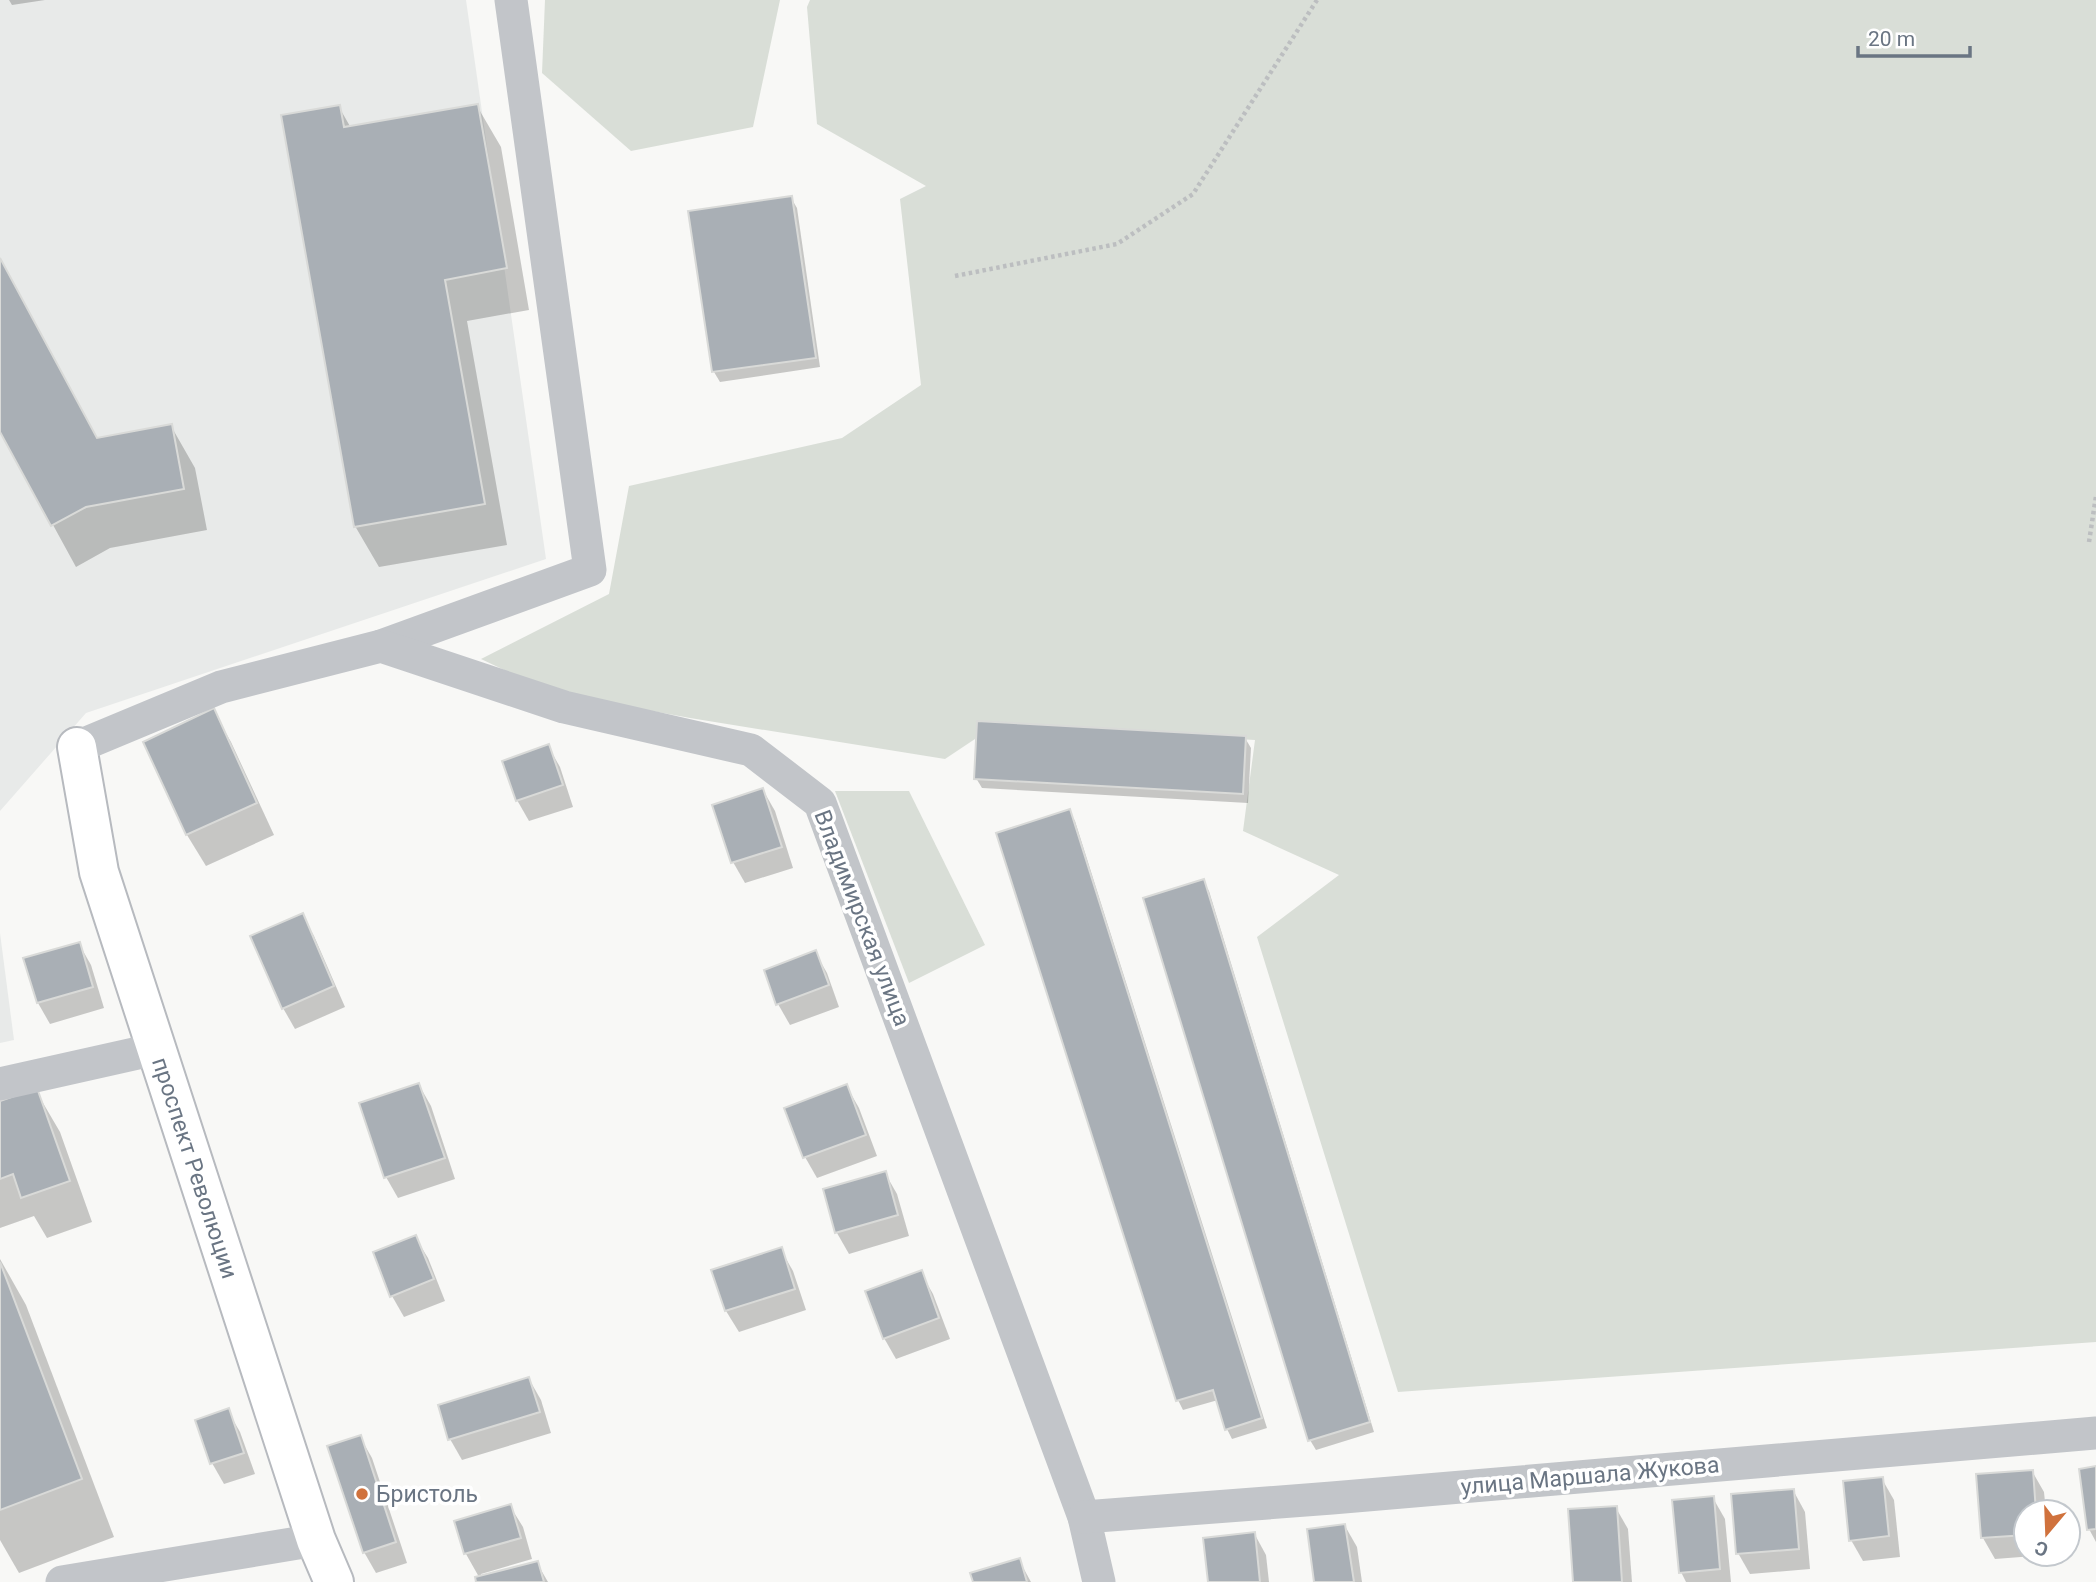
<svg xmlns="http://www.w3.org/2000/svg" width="2096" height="1582" viewBox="0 0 2096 1582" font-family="Roboto,sans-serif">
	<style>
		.built { fill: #e8eae9 }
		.green { fill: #d9ded7 }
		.shadow { fill: #0003 }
		.building { fill: #a9afb5; stroke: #d9dad8; stroke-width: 2 }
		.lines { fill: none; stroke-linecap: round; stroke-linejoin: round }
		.secondary-casing { stroke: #b7babf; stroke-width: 42 }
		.path { stroke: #bcbec0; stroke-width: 4.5; stroke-dasharray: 3.5 3.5; stroke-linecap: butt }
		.street { stroke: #c2c5c9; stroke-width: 33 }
		.secondary { stroke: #fff; stroke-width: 38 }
		.poi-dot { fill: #d0723d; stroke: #fff; stroke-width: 2.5 }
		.labels { text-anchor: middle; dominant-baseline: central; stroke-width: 7; stroke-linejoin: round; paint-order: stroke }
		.street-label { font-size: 23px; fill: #6a7583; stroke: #fff }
		.poi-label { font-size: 23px; fill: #6a7583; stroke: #fff; text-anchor: start }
	</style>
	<rect width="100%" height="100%" fill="#f8f8f6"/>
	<g class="built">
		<path d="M0,0H466L546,559L86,713L0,811Z"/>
		<path d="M0,933L14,1040L0,1043Z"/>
	</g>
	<g class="green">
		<path d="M545,0H780L753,127L631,151L542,73Z"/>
		<path d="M810,0H2096V1342L1398,1392L1257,937L1339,875L1243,831L1255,740L996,725L945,759L690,718L550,692L481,659L609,594L629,486L842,438L921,385L900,199L926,186L817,124L807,7Z"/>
		<path d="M835,791H909L985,945L909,983Z"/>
	</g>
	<g class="shadow">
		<path d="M9,0H45L12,5Z"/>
		<path d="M477,106L501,147L529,310L467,321L507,545L379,567L355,526L339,107L351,128Z"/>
		<path d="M791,198L797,208L820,367L720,382L714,372Z"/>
		<path d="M0,259L97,440L171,426L195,468L207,530L110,548L76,567L0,428Z"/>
		<path d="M213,711L231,742L274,835L206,866L187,835L145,742Z"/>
		<path d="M1245,738L1251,748L1248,803L982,788L976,778Z"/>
		<path d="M548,746L560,767L573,807L529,821L517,800Z"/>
		<path d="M763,790L775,811L793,868L745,883L733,862Z"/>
		<path d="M1069,811L1075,821L1267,1428L1232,1439L1227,1429L1218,1400L1183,1410L1178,1400Z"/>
		<path d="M1203,881L1209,891L1374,1432L1316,1450L1310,1440Z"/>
		<path d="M302,915L314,936L345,1007L295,1029L283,1008Z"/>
		<path d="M79,944L91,965L104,1008L50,1024L38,1003L25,960Z"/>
		<path d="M815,952L827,973L839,1007L790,1025L778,1004Z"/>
		<path d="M419,1085L431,1106L455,1179L398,1198L386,1177Z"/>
		<path d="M847,1087L859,1108L877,1156L817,1178L805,1157L787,1109Z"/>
		<path d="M36,1091L60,1132L92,1222L47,1238L34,1216L0,1228V1103Z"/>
		<path d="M885,1173L897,1194L909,1236L849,1254L837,1233L825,1190Z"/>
		<path d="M415,1237L428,1258L445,1301L404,1317L392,1296Z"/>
		<path d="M781,1250L793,1271L806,1310L739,1332L726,1311L713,1271Z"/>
		<path d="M0,1259L26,1305L114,1537L19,1573L0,1540Z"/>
		<path d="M921,1273L933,1294L950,1339L896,1359L884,1338Z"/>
		<path d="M529,1379L541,1400L551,1433L462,1460L450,1439Z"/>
		<path d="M228,1411L240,1432L255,1474L224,1484L212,1463L197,1421Z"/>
		<path d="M360,1437L372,1458L407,1563L376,1573L364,1552Z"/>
		<path d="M2096,1468V1542L2089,1529Z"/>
		<path d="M2032,1471L2044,1492L2046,1512H2026V1554L2049,1555L1995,1559L1983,1538Z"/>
		<path d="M1882,1479L1894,1500L1900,1557L1863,1561L1851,1540Z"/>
		<path d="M1793,1490L1805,1512L1810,1569L1750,1574L1738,1553Z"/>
		<path d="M1713,1498L1725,1519L1731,1582H1686L1681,1572Z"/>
		<path d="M510,1506L523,1527L532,1559L481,1574V1577L537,1563L548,1582H478L479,1577L466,1554L457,1522Z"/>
		<path d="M1616,1508L1628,1529L1632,1582H1575Z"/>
		<path d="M1345,1526L1357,1547L1362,1582H1316Z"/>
		<path d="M1254,1533L1266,1555L1269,1582H1210Z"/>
		<path d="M1019,1560L1031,1582H974Z"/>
	</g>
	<g class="building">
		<path d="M478,104L507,268L445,280L485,504L354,527L281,115L340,105L344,127Z"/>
		<path d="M792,196L816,358L712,372L688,211Z"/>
		<path d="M0,258L97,438L172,424L184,489L86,507L51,526L0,432Z"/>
		<path d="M214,708L257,803L186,835L143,742Z"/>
		<path d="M977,721L1246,736L1243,794L974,779Z"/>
		<path d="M549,744L563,785L516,801L502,761Z"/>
		<path d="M763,788L782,847L731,863L712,805Z"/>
		<path d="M1070,809L1262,1418L1225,1430L1213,1390L1176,1401L996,833Z"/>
		<path d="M1204,879L1370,1422L1308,1441L1143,898Z"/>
		<path d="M303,913L334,986L282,1009L250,936Z"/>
		<path d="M80,942L93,987L37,1003L23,958Z"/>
		<path d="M816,950L829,985L776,1005L764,970Z"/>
		<path d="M419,1083L445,1158L384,1178L359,1103Z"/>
		<path d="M847,1084L866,1135L803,1158L784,1108Z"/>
		<path d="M37,1088L70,1181L21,1198L13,1174L0,1179V1101Z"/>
		<path d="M886,1171L898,1215L835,1233L823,1189Z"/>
		<path d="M416,1235L434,1279L390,1297L373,1252Z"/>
		<path d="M782,1247L795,1289L725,1311L711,1270Z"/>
		<path d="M0,1262L82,1479L0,1510Z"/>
		<path d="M922,1270L939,1318L883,1339L865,1291Z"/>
		<path d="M529,1377L540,1412L448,1440L438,1405Z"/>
		<path d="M229,1408L244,1453L210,1464L195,1420Z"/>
		<path d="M361,1435L396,1542L363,1553L327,1446Z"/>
		<path d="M2096,1466V1529L2087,1530L2079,1469Z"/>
		<path d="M2033,1470L2036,1512H2026V1535L1981,1538L1976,1474Z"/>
		<path d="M1883,1477L1889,1536L1849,1541L1843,1481Z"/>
		<path d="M1794,1489L1799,1549L1736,1554L1731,1494Z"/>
		<path d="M1714,1496L1720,1569L1679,1573L1672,1500Z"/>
		<path d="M511,1504L521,1538L464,1554L454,1521Z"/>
		<path d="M1617,1506L1622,1582H1573L1568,1509Z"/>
		<path d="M1345,1524L1354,1582H1314L1307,1529Z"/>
		<path d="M1255,1532L1260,1582H1208L1203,1538Z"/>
		<path d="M1020,1558L1027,1582H973L970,1573Z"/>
		<path d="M538,1561L544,1582H476L475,1577Z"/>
	</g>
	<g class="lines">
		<g class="secondary-casing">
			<g id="secondary">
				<path id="s1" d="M77,747L99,872L316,1540L334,1582"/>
			</g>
		</g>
		<g class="path">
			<path d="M955,276L1117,244L1193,194L1317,0"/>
			<path d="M2089,542L2096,496"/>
		</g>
		<g class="street">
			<path d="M381,646L590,570L511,0"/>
			<path d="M77,747L221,687L381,646L564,707L751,750L820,803L1084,1517L1099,1582"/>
			<path d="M0,1084L156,1049"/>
			<path d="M1084,1517L1332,1498L2096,1433"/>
			<path d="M62,1582L316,1540"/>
		</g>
		<use href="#secondary" class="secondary"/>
	</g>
	<circle class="poi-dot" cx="362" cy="1494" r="7"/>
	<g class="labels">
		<g class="street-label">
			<text transform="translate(862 918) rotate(69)">Владимирская улица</text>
			<text stroke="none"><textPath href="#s1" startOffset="438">проспект Революции</textPath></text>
			<text transform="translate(1590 1476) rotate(-5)">улица Маршала Жукова</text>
		</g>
		<g class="poi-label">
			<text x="376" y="1494">Бристоль</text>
		</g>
	</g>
	<g transform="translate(2047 1533) rotate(199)"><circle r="33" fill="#ffffff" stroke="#c3c8cd" stroke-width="2"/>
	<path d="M0-5L12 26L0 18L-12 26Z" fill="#d0723d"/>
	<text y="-10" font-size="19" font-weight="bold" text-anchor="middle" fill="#6a7583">С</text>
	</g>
	<path d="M1858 46v10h112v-10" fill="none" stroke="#6a7583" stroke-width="3.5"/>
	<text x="1868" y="46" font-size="21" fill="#6a7583" stroke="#ffffff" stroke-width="5" paint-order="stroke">20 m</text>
</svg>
